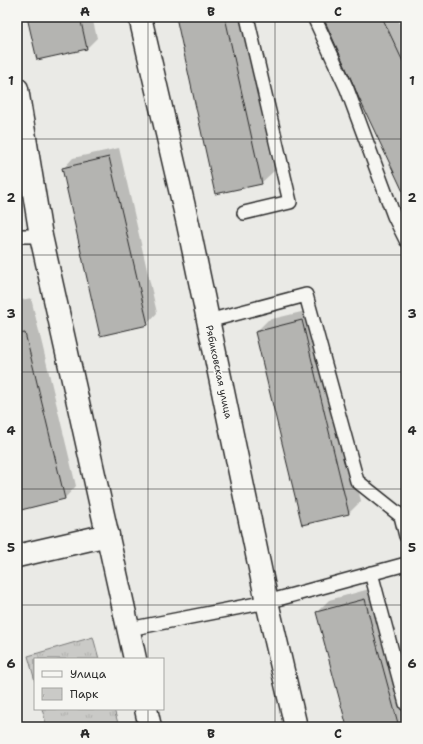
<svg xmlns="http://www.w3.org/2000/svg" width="423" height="744" viewBox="0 0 423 744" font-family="'Shantell Sans',sans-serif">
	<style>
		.park { fill: url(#park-tufts); stroke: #7a7a79 }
		.shadow { fill: #0003 }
		.building { fill: #b4b4b1; stroke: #2b2b2b }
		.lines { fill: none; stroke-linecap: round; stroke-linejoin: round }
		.lane-casing { stroke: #2b2b2b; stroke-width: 16 }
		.street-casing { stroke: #2b2b2b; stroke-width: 25 }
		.lane { stroke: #f6f6f2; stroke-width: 13 }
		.street { stroke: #f6f6f2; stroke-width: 22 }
		.grid { fill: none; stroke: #2b2b2b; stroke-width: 1; stroke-opacity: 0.55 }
		.labels { text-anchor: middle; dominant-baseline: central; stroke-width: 3.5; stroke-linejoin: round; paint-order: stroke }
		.street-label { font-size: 10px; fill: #2b2b2b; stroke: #f6f6f2 }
		.neatline { fill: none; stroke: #2b2b2b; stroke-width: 1.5 }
		.grid-label { font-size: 13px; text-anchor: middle; font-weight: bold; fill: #2b2b2b }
	</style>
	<defs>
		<pattern id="park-tufts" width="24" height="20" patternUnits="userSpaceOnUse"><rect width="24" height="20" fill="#cacac7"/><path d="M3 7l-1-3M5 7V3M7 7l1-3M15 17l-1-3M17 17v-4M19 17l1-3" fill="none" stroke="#aeaeab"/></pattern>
	</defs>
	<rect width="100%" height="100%" fill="#eaeae6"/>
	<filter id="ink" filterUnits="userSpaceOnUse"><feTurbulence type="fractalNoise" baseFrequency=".025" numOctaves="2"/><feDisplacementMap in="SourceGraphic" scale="8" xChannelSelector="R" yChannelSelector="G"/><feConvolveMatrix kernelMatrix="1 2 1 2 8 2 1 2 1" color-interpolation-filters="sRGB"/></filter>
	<g filter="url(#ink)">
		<g class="park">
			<path d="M93,637L99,659H35V681L28,656Z"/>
			<path d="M42,709H114L119,727H47Z"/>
		</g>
		<g class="shadow">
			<path d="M28,17H92L97,38L87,48L37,59Z"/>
			<path d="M177,17H240L274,171L261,183Z"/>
			<path d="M324,17H397L406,37V196Z"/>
			<path d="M119,148L157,313L147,324L63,169L73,158Z"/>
			<path d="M31,298L76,486L64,499L17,506V301Z"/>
			<path d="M314,309L361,501L349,513L303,524L256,332L268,320Z"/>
			<path d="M377,587L406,695V727H348L317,612L329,600Z"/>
		</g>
		<g class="building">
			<path d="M27,17H80L87,49L37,60Z"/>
			<path d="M176,17H225L262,184L215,194Z"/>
			<path d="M323,17H382L406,68V198L358,96L354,86Z"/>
			<path d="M109,157L148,325L100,336L62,168Z"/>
			<path d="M302,320L349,514L302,525L255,332Z"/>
			<path d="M25,333L65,499L17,511V334Z"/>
			<path d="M365,599L373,631L399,727H347L316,612Z"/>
		</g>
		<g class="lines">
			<g class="lane-casing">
				<g id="lane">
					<path d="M314,17L347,89L394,216L406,240"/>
					<path d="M244,213L290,202L247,17"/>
					<path d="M17,236H41"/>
					<path d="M208,321L306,295L357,481L401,516L406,536"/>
					<path d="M371,573L406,704"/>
					<path d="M129,629L267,602L406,564"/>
				</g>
			</g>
			<g class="street-casing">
				<g id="street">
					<path d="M140,17L188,224L267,602L296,727"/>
					<path d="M17,89L41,236L135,659"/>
					<path d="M17,556L108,535"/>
					<path d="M146,709L150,727"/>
				</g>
			</g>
			<use href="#lane" class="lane"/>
			<use href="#street" class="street"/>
		</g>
	</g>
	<path class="grid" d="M148,17V659M275,17V727M17,139H406M17,255H406M17,372H406M17,489H406M17,605H406M148,709V727"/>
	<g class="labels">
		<g class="street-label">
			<text transform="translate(219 372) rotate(78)">Рябиковская улица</text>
		</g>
	</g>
	<rect width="423" height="744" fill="none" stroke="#f6f6f2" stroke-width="44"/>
	<rect x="34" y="658" width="130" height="52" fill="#f6f6f2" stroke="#a5a5a2"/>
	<rect x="42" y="671" width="20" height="6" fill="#f6f6f2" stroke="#a5a5a2"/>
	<text x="70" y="678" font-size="12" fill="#2b2b2b">Улица</text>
	<rect x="42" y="688" width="20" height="12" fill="url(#park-tufts)" stroke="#a5a5a2"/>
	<text x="70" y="698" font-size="12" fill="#2b2b2b">Парк</text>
	<rect x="22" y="22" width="379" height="700" class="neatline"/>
	<g class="grid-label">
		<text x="85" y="16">A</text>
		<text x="211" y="16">B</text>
		<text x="338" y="16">C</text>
		<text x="11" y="85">1</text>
		<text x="412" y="85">1</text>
		<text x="11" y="202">2</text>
		<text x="412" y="202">2</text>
		<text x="11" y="318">3</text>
		<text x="412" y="318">3</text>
		<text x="11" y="435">4</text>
		<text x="412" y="435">4</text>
		<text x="11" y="552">5</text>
		<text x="412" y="552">5</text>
		<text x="11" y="668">6</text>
		<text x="412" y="668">6</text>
		<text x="85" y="738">A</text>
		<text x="211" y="738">B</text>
		<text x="338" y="738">C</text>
	</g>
</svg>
